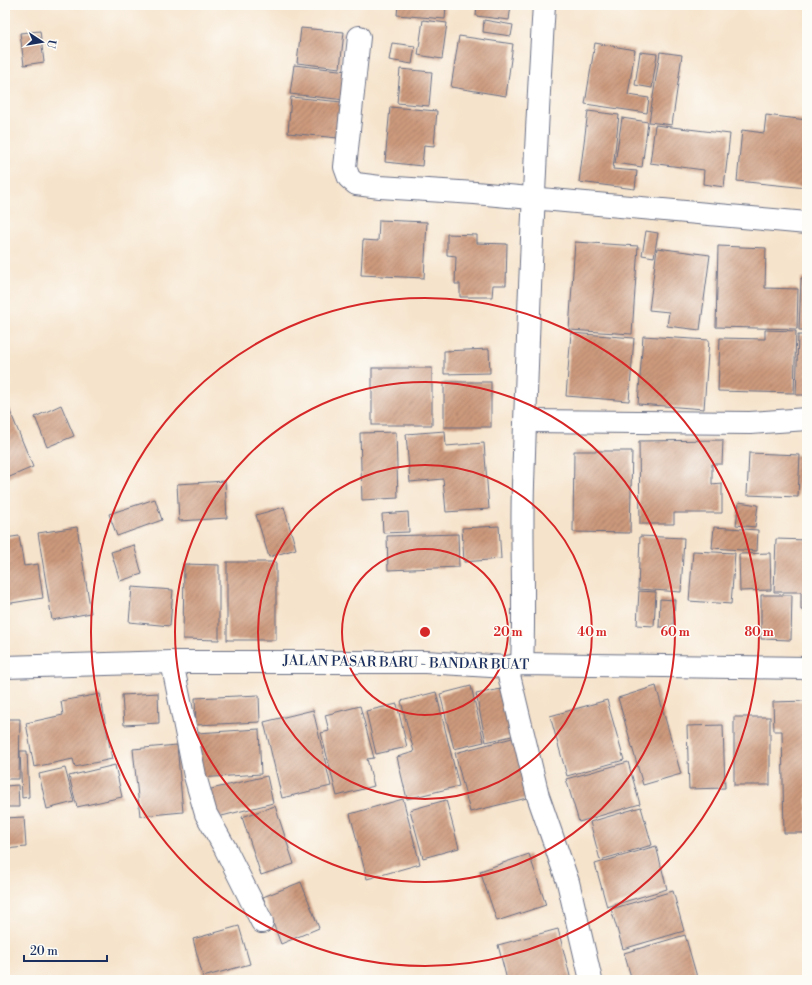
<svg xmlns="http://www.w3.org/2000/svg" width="812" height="985" viewBox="0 0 812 985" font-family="'Libre Bodoni',serif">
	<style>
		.building { fill: url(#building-hatch) }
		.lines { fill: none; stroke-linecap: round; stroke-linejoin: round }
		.minor-casing { stroke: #686e84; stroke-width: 24 }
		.tertiary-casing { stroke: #686e84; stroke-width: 24 }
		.minor { stroke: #fff; stroke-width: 22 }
		.tertiary { stroke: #fff; stroke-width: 22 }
		.ring { fill: none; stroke: #d62828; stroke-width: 2 }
		.labels { text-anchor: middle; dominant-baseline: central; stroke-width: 3; stroke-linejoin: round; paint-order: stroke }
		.street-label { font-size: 14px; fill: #1b2f5e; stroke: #fdfcf7 }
		.centre { fill: #d62828; stroke: #fdfcf7; stroke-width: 2 }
		.ring-label { font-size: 12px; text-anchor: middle; font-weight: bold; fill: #d62828; stroke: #fdfcf7; stroke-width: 3; stroke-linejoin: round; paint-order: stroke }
	</style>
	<defs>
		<pattern id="building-hatch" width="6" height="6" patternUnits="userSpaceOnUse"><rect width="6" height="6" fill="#cc997b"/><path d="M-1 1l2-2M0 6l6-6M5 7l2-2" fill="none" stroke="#a57d68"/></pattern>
	</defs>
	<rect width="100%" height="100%" fill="#fdfcf7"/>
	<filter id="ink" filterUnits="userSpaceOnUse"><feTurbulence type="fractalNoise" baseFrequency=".025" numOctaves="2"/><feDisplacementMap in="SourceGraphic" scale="8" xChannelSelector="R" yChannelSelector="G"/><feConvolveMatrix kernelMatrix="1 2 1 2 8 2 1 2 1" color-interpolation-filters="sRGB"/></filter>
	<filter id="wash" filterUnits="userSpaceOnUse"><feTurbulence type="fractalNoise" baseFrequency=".012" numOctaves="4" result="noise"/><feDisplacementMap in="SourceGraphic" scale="16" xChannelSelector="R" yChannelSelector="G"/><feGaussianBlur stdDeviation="0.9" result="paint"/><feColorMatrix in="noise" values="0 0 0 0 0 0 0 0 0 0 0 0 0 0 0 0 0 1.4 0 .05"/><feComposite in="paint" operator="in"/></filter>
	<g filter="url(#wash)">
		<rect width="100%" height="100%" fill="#f6e3cb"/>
		<g id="blocks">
			<g class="building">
				<path d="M398,5H446L445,19L397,15Z"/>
				<path d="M477,5H511L509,20L476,16Z"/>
				<path d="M423,20L447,23L442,59L418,55Z"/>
				<path d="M484,20L513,25L511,36L483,32Z"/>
				<path d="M301,28L344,32L340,68L297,63Z"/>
				<path d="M40,31L44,62L24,65L20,33Z"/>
				<path d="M459,36L513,44L506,96L451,87Z"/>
				<path d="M392,43L415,46L412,64L389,60Z"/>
				<path d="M595,43L635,50L628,95L649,98L647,113L585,104Z"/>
				<path d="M640,52L657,54L652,88L635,85Z"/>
				<path d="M660,52L682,55L672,125L649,122Z"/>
				<path d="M294,65L348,71L345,100L290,94Z"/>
				<path d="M400,69L432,72L429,106L397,103Z"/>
				<path d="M291,97L342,102L338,138L288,133Z"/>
				<path d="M390,107L437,111L434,146L424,145L422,166L385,162Z"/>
				<path d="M588,111L619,115L613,169L637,171L635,189L579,182Z"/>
				<path d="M766,115L807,120V188L737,181L742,130L764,133Z"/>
				<path d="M622,118L648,122L642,167L615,163Z"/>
				<path d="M655,125L730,134L724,187L703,184L704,170L650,163Z"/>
				<path d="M379,220L427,222L424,278L361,275L363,240L378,241Z"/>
				<path d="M646,231L658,233L654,257L642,255Z"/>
				<path d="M447,234L477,235V243L507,244L506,285H493L492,297H460V284H455L456,256L447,255Z"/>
				<path d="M575,242L638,246L632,334L569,330Z"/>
				<path d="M718,246L766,248L765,288L798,289L797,329L716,327Z"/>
				<path d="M657,248L710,255L700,330L667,326L669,312L649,310Z"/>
				<path d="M801,278H807V330H799Z"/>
				<path d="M765,330L796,331L794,393L718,391L720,338L765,339Z"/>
				<path d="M571,333L634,338L629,401L566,396Z"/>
				<path d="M798,335H807V395H796Z"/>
				<path d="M643,336L709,340L704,409L638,404Z"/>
				<path d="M489,349L490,373L444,374V351Z"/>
				<rect x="372" y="368" width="60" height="57"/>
				<rect x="444" y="382" width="47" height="45"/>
				<path d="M5,399L33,467L5,479Z"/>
				<path d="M61,405L74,436L47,447L35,417Z"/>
				<path d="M445,431L446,446L484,443L489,509L446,512L443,479L410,482L406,434Z"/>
				<path d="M396,432L398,498L362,500L360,433Z"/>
				<path d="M723,440L722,464H712V484L722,483V513H674V524H640L639,441Z"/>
				<path d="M574,451H632L630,533L573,532Z"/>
				<path d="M749,453L800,455L798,497L747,495Z"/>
				<path d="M225,481L227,518L179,521L177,484Z"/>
				<path d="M155,499L162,520L117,536L109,514Z"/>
				<path d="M739,502L758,505L755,527L736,525Z"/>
				<path d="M284,507L296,549L269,557L256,515Z"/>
				<path d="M408,512L409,532L383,533L382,514Z"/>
				<path d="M499,526L501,559L464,562L462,528Z"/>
				<path d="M77,527L91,613L52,620L38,533Z"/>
				<path d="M714,527L758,530L757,551L712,548Z"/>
				<path d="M458,534L459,567L388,570L387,536Z"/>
				<path d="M19,536L24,566L38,564L43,598L5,604V538Z"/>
				<path d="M640,536L684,538L681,592L638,589Z"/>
				<path d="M776,539L807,540V610H801V592H774Z"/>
				<path d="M134,545L142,574L120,581L111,552Z"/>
				<path d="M693,551L735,553L731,604L689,601Z"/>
				<path d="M770,553L771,590L740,591L739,554Z"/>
				<rect x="227" y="562" width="49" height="78"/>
				<path d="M184,564L219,565V640L183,639Z"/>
				<path d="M132,587L173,590L170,626L129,622Z"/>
				<path d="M639,591L656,592L654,626L637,625Z"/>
				<path d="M761,595H792L791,640L761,639Z"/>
				<path d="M660,599L675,600L673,627H659Z"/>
				<path d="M471,686L484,742L454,749L440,694Z"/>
				<path d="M656,686L681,774L643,785L618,698Z"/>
				<path d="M506,688L516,735L486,742L476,694Z"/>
				<path d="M436,692L459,786L407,799L397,757L414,752L401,701Z"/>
				<path d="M158,693L159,723L124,725L122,695Z"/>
				<path d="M100,694L112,759L75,767L73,759L34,767L26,723L63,715L61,701Z"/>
				<path d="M259,695L260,722L196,725L195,698Z"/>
				<path d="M607,700L624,760L567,776L550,716Z"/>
				<path d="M807,701V833H784L782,731H774L773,702Z"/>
				<path d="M397,704L407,747L376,754L366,711Z"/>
				<path d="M360,706L374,758L367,759L374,786L337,796L321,733L329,731L325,715Z"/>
				<path d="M313,710L331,786L282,798L264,722Z"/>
				<rect x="734" y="717" width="36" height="68"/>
				<path d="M5,719H20L19,779H5Z"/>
				<path d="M723,725L725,788L689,789L687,726Z"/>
				<path d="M259,729L261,774L199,778L197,733Z"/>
				<path d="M516,737L531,797L470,812L455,753Z"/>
				<path d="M177,745L183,812L140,816L133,749Z"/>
				<path d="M20,751H27L29,797L22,798Z"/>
				<path d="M628,762L640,804L579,822L566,779Z"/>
				<path d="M115,765L122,797L77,807L69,776Z"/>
				<path d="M65,768L74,802L47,809L39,774Z"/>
				<path d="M267,776L273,803L214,818L207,790Z"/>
				<path d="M18,785L19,807H5V786Z"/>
				<path d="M403,799L420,864L367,879L350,814Z"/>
				<path d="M446,800L459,848L423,858L410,810Z"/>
				<path d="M275,806L294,864L261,875L242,817Z"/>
				<path d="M641,807L652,845L600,860L590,822Z"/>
				<path d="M24,817L26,847L5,849V818Z"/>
				<path d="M656,846L667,889L607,907L595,864Z"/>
				<path d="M529,854L546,905L497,921L480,871Z"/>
				<path d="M301,882L319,928L281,944L263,897Z"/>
				<path d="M673,891L684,931L623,949L611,909Z"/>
				<path d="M239,926L250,964L203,977L193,939Z"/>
				<path d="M558,929L571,980H507L498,945Z"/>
				<path d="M685,935L697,977L687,980H632L624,953Z"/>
			</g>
		</g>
	</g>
	<g filter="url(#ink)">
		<use href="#blocks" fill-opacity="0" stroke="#686e84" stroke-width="1"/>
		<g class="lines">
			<g class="minor-casing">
				<g id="minor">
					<path d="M359,37L345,167L349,178L356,184L380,187L475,193L807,223"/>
					<path d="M526,421L750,423L807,419"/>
					<path d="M172,662L195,776L206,814L225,848L262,922"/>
					<path d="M522,664C525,605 521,545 523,485C528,325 534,165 544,5"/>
					<path d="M507,667L538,796L568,882L591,980"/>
				</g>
			</g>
			<g class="tertiary-casing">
				<path id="tertiary" d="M5,667L172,662H425L507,667L522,664L807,668"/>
			</g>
			<use href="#minor" class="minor"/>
			<use href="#tertiary" class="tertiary"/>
		</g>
	</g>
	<g class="ring">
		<circle cx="425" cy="632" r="83"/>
		<circle cx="425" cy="632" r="167"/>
		<circle cx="425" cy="632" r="250"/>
		<circle cx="425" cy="632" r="334"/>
	</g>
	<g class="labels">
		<g class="street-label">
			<text transform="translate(406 663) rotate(1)">JALAN PASAR BARU - BANDAR BUAT</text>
		</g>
	</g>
	<circle cx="425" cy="632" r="6" class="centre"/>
	<g class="ring-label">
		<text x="508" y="636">20 m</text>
		<text x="592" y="636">40 m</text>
		<text x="675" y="636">60 m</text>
		<text x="759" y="636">80 m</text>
	</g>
	<rect width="812" height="985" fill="none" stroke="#fdfcf7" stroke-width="20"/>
	<g transform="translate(42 42) rotate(102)" stroke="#fdfcf7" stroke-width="3" paint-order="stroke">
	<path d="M0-3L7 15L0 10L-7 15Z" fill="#1b2f5e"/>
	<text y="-6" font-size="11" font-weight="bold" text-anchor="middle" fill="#1b2f5e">U</text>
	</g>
	<path d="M24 955v6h83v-6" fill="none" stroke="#1b2f5e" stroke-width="2"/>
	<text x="30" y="955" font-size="12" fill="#1b2f5e" stroke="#fdfcf7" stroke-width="3" paint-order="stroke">20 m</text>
</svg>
